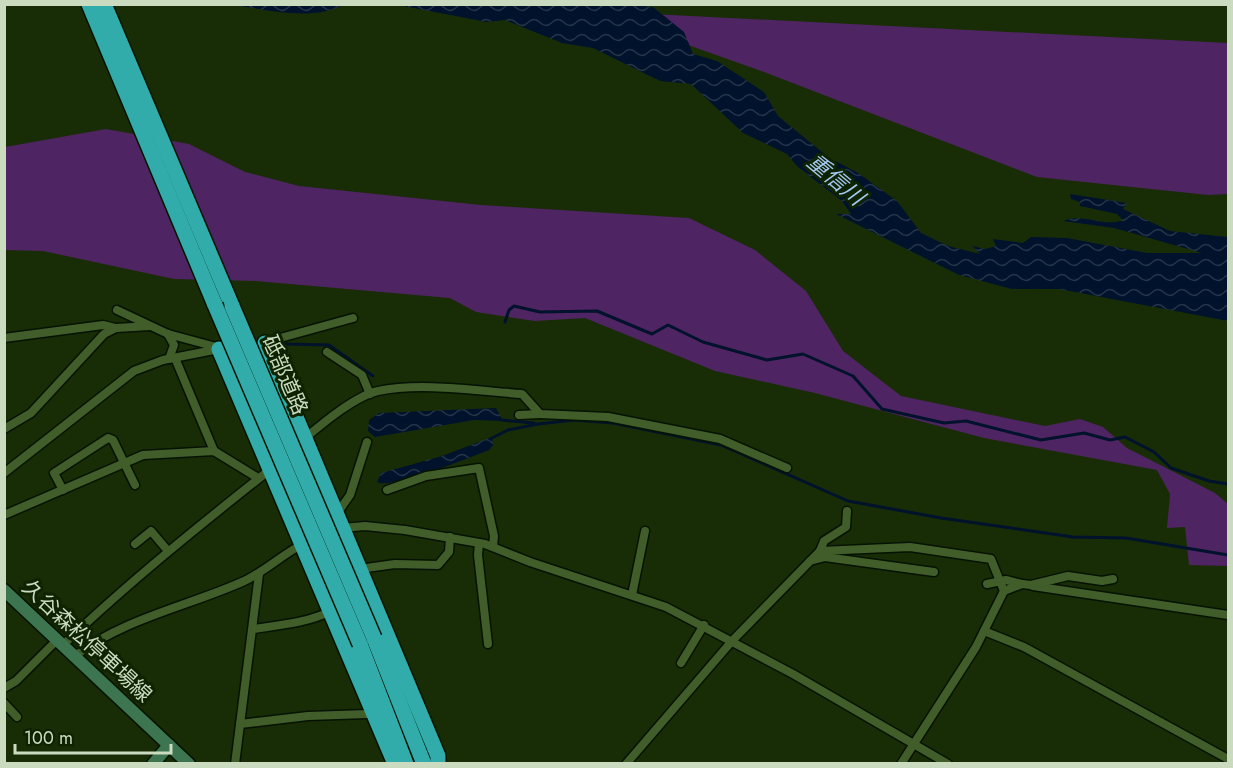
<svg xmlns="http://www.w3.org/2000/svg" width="1233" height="768" viewBox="0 0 1233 768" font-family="Jost,'Noto Sans JP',sans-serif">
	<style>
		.grass { fill: #4f2462 }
		.water { fill: url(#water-waves) }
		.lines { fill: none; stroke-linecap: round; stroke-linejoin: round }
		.stream { stroke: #00122c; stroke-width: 3 }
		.street-casing { stroke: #061300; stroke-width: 11 }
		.secondary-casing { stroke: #061300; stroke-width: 15 }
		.highway-casing { stroke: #061300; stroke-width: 18 }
		.street { stroke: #405d2a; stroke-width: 8 }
		.secondary { stroke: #3c7550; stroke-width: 12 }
		.highway { stroke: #32acaa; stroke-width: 15 }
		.highway-bridge-casing { stroke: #061300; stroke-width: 18; stroke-linecap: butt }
		.highway-bridge { stroke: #32acaa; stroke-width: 15 }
		.labels { text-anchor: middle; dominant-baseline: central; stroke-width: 6; stroke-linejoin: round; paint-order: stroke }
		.street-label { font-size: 21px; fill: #cadbbf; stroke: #0e2300 }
		.water-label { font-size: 22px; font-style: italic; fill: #a4c7f2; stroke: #0e2300 }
	</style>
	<defs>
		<pattern id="water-waves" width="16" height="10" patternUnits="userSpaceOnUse" patternTransform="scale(1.5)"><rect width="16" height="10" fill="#00122c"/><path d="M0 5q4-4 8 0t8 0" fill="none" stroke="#243449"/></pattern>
	</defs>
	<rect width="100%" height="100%" fill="#182d06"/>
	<g class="grass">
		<path d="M592,11L1228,43V194L1208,195L1037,177L764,72Z"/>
		<path d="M106,129L189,144L245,172L299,186L481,205L689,218L755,250L806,291L843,351L901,396L1045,426L1080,419L1103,427L1127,448L1215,493L1228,504V566L1189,565L1185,527L1167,528L1170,494L1157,470L984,438L815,393L715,371L585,318L535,321L476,312L450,298L256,281L174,279L43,251L5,250V147Z"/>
	</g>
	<g class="water">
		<path d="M232,5L343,4V5C310,22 267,9 232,5Z"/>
		<path d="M626,5L653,7L684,32L693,54L717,61L764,92L778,116L828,157L858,173L897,201L921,233L948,246L980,254L972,246L985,249L996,246L993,239L1023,243L1031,237L1067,238L1147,253H1202L1114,228L1063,221C1083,212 1104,228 1123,220L1117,214L1080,206V202L1071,199L1070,194L1127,203L1123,209L1170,231L1228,237V321L1059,289H1012L959,275L836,214H851L842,201L798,167L787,154L743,133L691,84L660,81L593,48L562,43L505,20L487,22L398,5Z"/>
		<path d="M496,408L503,421L474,420L375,437L368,431L369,420L379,413Z"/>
		<path d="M492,437L493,445L489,450C471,457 390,490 377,482L381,473L442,456Z"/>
	</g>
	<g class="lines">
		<g class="stream">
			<path d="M505,322L509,310L514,306L540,312L597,311L652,334L668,325L703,342L767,360L803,354L853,376L882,409L944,423L966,421L1041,440L1084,433L1110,440L1125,437L1154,452L1171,468L1209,481L1228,484"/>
			<path d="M284,344L329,345L373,376"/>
			<path d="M501,420L534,423"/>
			<path d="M490,439L508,430L538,424L574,420L613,423L721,445L848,501L941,518L1073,537L1126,538L1228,555"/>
		</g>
		<g class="street-casing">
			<g id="street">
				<path d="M117,310L168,334L220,348"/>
				<path d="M168,334L174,345L169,359"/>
				<path d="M4,338L103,325L115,328"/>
				<path d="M262,343L353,318"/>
				<path d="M327,352L362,375L370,394"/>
				<path d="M175,358L214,451"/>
				<path d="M519,415L540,414"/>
				<path d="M4,429L31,413L104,334L116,328L150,326"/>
				<path d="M304,439C322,424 355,396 378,391C421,382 478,391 522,394L540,414L608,417L720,439L787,468"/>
				<path d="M4,473L134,371L163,360L219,349"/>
				<path d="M63,490L54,473L108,438L113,440L135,485"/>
				<path d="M387,490L426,476L479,468L494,536L493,547"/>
				<path d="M4,515L143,455L214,451L258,478"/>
				<path d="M336,515L350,495L367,442"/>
				<path d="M342,528L365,526L405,530L485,544L530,562L666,607L793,674L948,764"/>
				<path d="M479,543L478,555L488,644"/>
				<path d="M135,544L151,531L168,551"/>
				<path d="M820,551L910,547L991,559L1004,591"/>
				<path d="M810,561L825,557L934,572"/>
				<path d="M359,569L395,564L438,565L449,552L450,537"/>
				<path d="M987,584L1006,580L1022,584"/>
				<path d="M1033,586L1228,615"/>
				<path d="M632,595L645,531"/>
				<path d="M253,629C280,625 307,623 331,611"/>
				<path d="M984,631L1024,647L1228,759"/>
				<path d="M63,645C129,582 200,525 272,468"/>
				<path d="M75,656C123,619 188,606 242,582C265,572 282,554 305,543"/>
				<path d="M681,663L704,625"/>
				<path d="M4,688L16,681L57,640"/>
				<path d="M4,703L17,717"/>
				<path d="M240,724L308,716L367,714L373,711"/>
				<path d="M235,764L259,574"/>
				<path d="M626,764L732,641L820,551L824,541L846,527L847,511"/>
				<path d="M901,764L976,647L1004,591L1022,584L1031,585L1068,576L1102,581L1113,579"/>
			</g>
		</g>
		<g class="secondary-casing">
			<g id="secondary">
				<path d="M4,590L189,764"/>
				<path d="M153,764L169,745"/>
			</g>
		</g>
		<g class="highway-casing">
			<g id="highway">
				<path d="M89,4L215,305"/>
				<path d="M104,4L232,306"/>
				<path d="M265,343L438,756V764"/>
				<path d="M219,349L395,764"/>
				<path d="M374,638L424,764"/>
				<path d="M360,644L406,764"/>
			</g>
		</g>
		<use href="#street" class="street"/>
		<use href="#secondary" class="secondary"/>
		<use href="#highway" class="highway"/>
		<g class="highway-bridge-casing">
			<g id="highway-bridge">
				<path d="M215,305L360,644"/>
				<path d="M232,306L374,638"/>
			</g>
		</g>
		<use href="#highway-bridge" class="highway-bridge"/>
	</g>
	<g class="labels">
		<g class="street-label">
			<text transform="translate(285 375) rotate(67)">砥部道路</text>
			<text transform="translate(87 641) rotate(43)">久谷森松停車場線</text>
		</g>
		<g class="water-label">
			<text transform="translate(836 179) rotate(40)">重信川</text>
		</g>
	</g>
	<rect width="1233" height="768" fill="none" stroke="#cadbbf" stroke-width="12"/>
	<path d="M15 744v9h156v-9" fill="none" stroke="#cadbbf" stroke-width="3"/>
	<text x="24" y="744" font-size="18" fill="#cadbbf" stroke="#0e2300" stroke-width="4.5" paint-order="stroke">100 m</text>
</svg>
